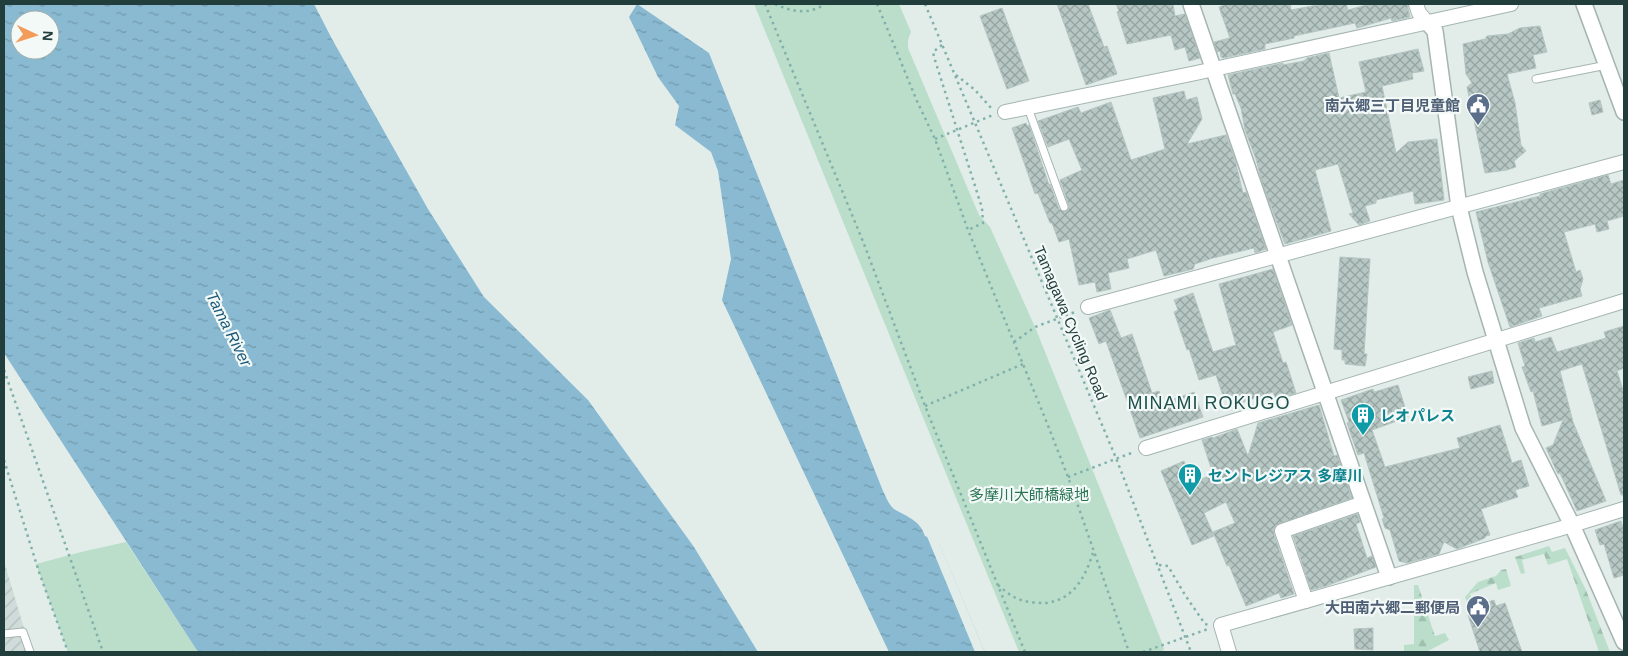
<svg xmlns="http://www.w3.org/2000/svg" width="1628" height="656" viewBox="0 0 1628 656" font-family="Arial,'Noto Sans JP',sans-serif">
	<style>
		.industrial { fill: url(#industrial-furrows) }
		.green { fill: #bbdecb }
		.forest { fill: url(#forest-firs) }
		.water { fill: url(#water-ripples); fill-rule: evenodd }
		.pier { fill: #e2edea }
		.building { fill: url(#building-cross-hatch); stroke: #b5c6c2 }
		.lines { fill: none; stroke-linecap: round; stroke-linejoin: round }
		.service-casing { stroke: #a5b5b2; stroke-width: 9 }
		.minor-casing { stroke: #a5b5b2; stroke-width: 16 }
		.tertiary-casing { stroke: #a5b5b2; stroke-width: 18 }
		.path { stroke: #82b1ab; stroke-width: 2.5; stroke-dasharray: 2.5 4; stroke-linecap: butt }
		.service { stroke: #fff; stroke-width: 7 }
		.minor { stroke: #fff; stroke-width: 14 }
		.tertiary { stroke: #fff; stroke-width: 15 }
		.labels { text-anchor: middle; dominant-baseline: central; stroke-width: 4.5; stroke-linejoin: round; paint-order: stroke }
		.service-label { font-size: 15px; font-weight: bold; fill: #4e5e75; stroke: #f3f9f7; text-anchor: end }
		.street-label { font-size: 15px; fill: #223e3c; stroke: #f3f9f7 }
		.culture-label { font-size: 15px; font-weight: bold; fill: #0d838f; stroke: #f3f9f7; text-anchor: start }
		.park-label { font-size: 15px; fill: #2b7556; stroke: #f3f9f7 }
		.water-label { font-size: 16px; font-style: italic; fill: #1b597b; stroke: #f3f9f7 }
		.quarter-label { font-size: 18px; letter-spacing: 1px; fill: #1d504d; stroke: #f3f9f7 }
	</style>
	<defs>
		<pattern id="industrial-furrows" width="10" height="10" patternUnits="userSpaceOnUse" patternTransform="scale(1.25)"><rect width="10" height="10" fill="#d0dcd9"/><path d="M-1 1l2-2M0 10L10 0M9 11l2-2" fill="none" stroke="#b2bebb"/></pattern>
		<pattern id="forest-firs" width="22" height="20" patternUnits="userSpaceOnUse" patternTransform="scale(1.25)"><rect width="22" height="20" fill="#bbdecb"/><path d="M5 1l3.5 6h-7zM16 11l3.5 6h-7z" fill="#a0c0af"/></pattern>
		<pattern id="water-ripples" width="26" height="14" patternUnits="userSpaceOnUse" patternTransform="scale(1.25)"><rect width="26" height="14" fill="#8abad2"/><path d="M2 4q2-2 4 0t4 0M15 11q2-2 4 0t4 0" fill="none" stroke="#7099ac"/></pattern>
		<pattern id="building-cross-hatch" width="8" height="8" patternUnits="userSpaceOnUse" patternTransform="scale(1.25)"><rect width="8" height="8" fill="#b7c7c3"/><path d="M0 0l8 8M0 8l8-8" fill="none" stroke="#94a3a0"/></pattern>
	</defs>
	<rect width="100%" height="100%" fill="#e2edea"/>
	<path class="industrial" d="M4,561L31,652H4Z"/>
	<g class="green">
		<path d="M754,4H899L911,32L908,40V48L979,215L990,227L1035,327L1163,645L1164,649L1162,652H1019Z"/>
		<path d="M126,542L198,652H68L36,564L81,552Z"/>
	</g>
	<g class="forest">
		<path d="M1549,546L1552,552L1565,548L1586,590L1610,652H1599L1567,559L1548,565L1544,554L1522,560L1525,573L1521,574L1515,557Z"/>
		<path d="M1506,569L1511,586L1498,590L1496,583L1470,594L1473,603L1468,605L1465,597L1478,582L1496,576L1501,570Z"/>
		<path d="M1414,585H1418L1435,636L1445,633L1449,640L1426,652L1404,651V645L1414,644Z"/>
	</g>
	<g class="water">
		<path d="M4,4H314L332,39L428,209L484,297L588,400L694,547L758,652H198L4,353ZM20,20H50V50H20Z"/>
		<path d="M637,4L709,53L883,491C886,497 889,505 894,509C907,517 920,520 925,536L938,541L985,652H889L722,300L731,259L718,171L711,152L675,125L679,106L658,77L629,17Z"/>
	</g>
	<path class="pier" d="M921,522L927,534L937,538L985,652H975Z"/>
	<g class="building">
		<path d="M1057,4H1088L1104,47L1107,46L1117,74L1086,85Z"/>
		<path d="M1116,4H1173L1175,16L1185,14L1200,58L1189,61L1185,47L1175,50L1171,35L1127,44L1117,12L1119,11Z"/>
		<path d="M1227,4H1290L1291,10L1323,4H1346L1348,10L1370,4H1407L1410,17L1392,21L1391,18L1357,28L1355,23L1294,36V38L1265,44V49L1223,58L1221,57L1220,51L1217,52L1214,42L1230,38L1219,7Z"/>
		<path d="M1002,8L1029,81L1007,89L980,16Z"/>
		<path d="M1540,26L1547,52L1533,55L1536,68L1507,74L1515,103L1521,145L1526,151L1514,161L1516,167L1507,170L1485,173L1467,87L1472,83L1466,74L1463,44L1485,39L1487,36L1508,34L1520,28Z"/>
		<path d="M1418,49L1424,71L1412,73L1413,79L1382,86L1396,153L1408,142L1437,139L1444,200L1415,204L1413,191L1376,200V203L1365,206L1370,221L1359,225L1349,214L1353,213L1338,164L1315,170L1331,231L1285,244L1262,182L1256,159L1245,130L1241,108L1235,94H1233L1228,75L1283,63V65L1304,61L1307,58L1329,53L1339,98L1366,92L1359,62Z"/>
		<path d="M1184,91L1186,100L1197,97L1202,119L1187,144L1226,135L1235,160L1243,193L1246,192L1266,249L1255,253L1254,248L1213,258L1195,264L1193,269L1164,276L1156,250L1127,259L1129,268L1108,273L1111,289L1097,292L1095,282L1079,285L1069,239L1059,242L1052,223H1050L1038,193L1035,194L1012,128L1026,123L1027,126L1029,125L1049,185L1050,184L1059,209L1065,212L1068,210L1069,206L1060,180L1082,170L1069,139L1048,147L1038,121L1078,107L1081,113L1111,102L1131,160L1165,149L1153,98Z"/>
		<path d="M1600,100L1603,112L1592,115L1589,103Z"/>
		<path d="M1608,175L1611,184L1624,180V216L1607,221L1609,229L1597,232L1595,224L1564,232L1576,272L1580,270L1583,279L1580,289L1582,296L1539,308L1542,316L1510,327L1488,262L1476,212L1540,196V194Z"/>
		<path d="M1340,257L1370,259L1364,354H1367L1365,366L1345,364V360H1342V350L1334,349Z"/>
		<path d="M1273,269L1292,325L1273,332L1283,363L1286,362L1296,393L1276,399L1273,392L1238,404L1235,395L1224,399L1216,375L1199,380L1189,349L1187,350L1174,312L1178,310L1174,300L1193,293L1213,352L1236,345L1219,284Z"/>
		<path d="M1110,310L1121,338L1132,334L1152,393L1159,391L1163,403L1194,392L1203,417L1140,438L1106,341L1099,344L1089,318Z"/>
		<path d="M1624,326V368L1617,371L1624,393V495H1621L1582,364L1560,371L1573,422L1606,501L1577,511L1560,473L1558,474L1546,448L1553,445L1563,420L1542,426L1533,391L1531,392L1522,367L1525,366L1518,343L1534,338L1535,342L1551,337L1557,352L1606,338L1604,332Z"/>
		<path d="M1492,371L1494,383L1471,389L1468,377Z"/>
		<path d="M1398,385L1408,417L1372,430L1385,467L1460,448L1457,438L1500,425L1512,463L1521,460L1529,486L1515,490L1518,497L1481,509L1490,535L1486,536L1485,538L1457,549L1444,542L1439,554L1407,563L1399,561L1390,530L1385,528L1382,519L1384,518L1364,453L1358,455L1347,423L1349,422L1341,400L1373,389L1374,392Z"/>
		<path d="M1319,405L1334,456L1337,455L1352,498L1276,525L1274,529V534L1294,594L1281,598L1279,593L1246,606L1229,565L1227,566L1213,532L1235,523L1226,502L1204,513L1214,536L1192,545L1161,471L1184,461L1193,483L1213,474L1202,440L1212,437L1213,438L1237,429L1248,456L1258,423Z"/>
		<path d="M1357,514L1360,522L1356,524L1367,558L1372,556L1376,567L1326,586L1311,590L1293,536Z"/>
		<path d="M1621,521L1624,531V575L1614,578L1604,544L1600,545L1595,530Z"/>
		<path d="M1494,600L1496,606L1505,603L1522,652H1480L1468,615L1478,611L1476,606Z"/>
		<path d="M1373,628V650L1355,649L1354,629Z"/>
	</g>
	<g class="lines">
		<g class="service-casing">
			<g id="service">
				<path d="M1536,79L1607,65"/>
				<path d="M1028,108L1064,207"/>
				<path d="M4,634L23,632L30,652"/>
			</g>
		</g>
		<g class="minor-casing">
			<g id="minor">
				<path d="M1416,4L1419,13L1427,22"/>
				<path d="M1005,112L1196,73L1511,4"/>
				<path d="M1088,307L1624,162"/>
				<path d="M1146,448L1624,301"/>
				<path d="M1306,601L1282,531L1363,503"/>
				<path d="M1229,652L1221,625L1559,529L1624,509"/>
			</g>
		</g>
		<g class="tertiary-casing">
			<g id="tertiary">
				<path d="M1191,4L1389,577"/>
				<path d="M1584,4L1624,112"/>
				<path d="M1427,22L1435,31L1459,207L1475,272L1523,428L1572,525L1624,642"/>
			</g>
		</g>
		<g class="path">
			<path d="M765,4L864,244L925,406L1025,652"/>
			<path d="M775,4C792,12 809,15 825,4"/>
			<path d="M877,4L917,101L935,139L968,230L1047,423L1068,477L1129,652"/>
			<path d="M925,4L1116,458L1191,652"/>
			<path d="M942,45L933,52L934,57L982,208L983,223L968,230"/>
			<path d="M956,75L975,90L992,109"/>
			<path d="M935,139L993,115"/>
			<path d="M1014,342L1035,327L1075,312"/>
			<path d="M4,370L103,652"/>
			<path d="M925,406L1023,364"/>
			<path d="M4,460L39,572L68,652"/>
			<path d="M1068,477L1134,452"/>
			<path d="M1159,565L1168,566L1185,595L1205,624L1209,625"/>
			<path d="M998,585C1003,589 1008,594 1014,597C1023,602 1035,603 1045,603C1074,600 1085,577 1093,553"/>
			<path d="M1143,652L1208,629"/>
		</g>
		<use href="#service" class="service"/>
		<use href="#minor" class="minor"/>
		<use href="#tertiary" class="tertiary"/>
	</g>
	<defs>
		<g id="civic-pin" transform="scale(1.25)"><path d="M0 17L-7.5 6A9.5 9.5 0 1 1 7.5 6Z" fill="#5c6f8a" stroke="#f3f9f7"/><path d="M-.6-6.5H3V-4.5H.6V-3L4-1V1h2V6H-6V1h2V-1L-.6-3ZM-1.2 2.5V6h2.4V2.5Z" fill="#fff"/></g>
		<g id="building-pin" transform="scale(1.25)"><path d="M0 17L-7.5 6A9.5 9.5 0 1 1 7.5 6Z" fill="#0f9aa8" stroke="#f3f9f7"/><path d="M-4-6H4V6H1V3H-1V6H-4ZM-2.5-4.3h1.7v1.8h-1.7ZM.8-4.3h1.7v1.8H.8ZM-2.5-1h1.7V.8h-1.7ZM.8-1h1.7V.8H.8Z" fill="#fff"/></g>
	</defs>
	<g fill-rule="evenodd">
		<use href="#civic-pin" x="1478" y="105"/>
		<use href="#building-pin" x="1363" y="415"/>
		<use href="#building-pin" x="1190" y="475"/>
		<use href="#civic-pin" x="1478" y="607"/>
	</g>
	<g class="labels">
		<g class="service-label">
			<text x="1460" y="105">南六郷三丁目児童館</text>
			<text x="1460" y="607">大田南六郷二郵便局</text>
		</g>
		<g class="street-label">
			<text transform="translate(1071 323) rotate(67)">Tamagawa Cycling Road</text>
		</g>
		<g class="culture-label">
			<text x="1380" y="415">レオパレス</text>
			<text x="1208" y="475">セントレジアス 多摩川</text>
		</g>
		<g class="park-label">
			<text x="1029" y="494">多摩川大師橋緑地</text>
		</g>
		<g class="water-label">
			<text transform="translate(229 329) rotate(63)">Tama River</text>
		</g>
		<g class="quarter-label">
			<text x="1209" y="403">MINAMI ROKUGO</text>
		</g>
	</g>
	<rect width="1628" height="656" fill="none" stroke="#223e3c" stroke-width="10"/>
	<g transform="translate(35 35) rotate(94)"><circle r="24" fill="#f3f9f7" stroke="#9faeac"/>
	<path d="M0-4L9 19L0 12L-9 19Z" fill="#f39b59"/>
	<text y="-8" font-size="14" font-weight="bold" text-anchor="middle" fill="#223e3c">N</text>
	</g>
</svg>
